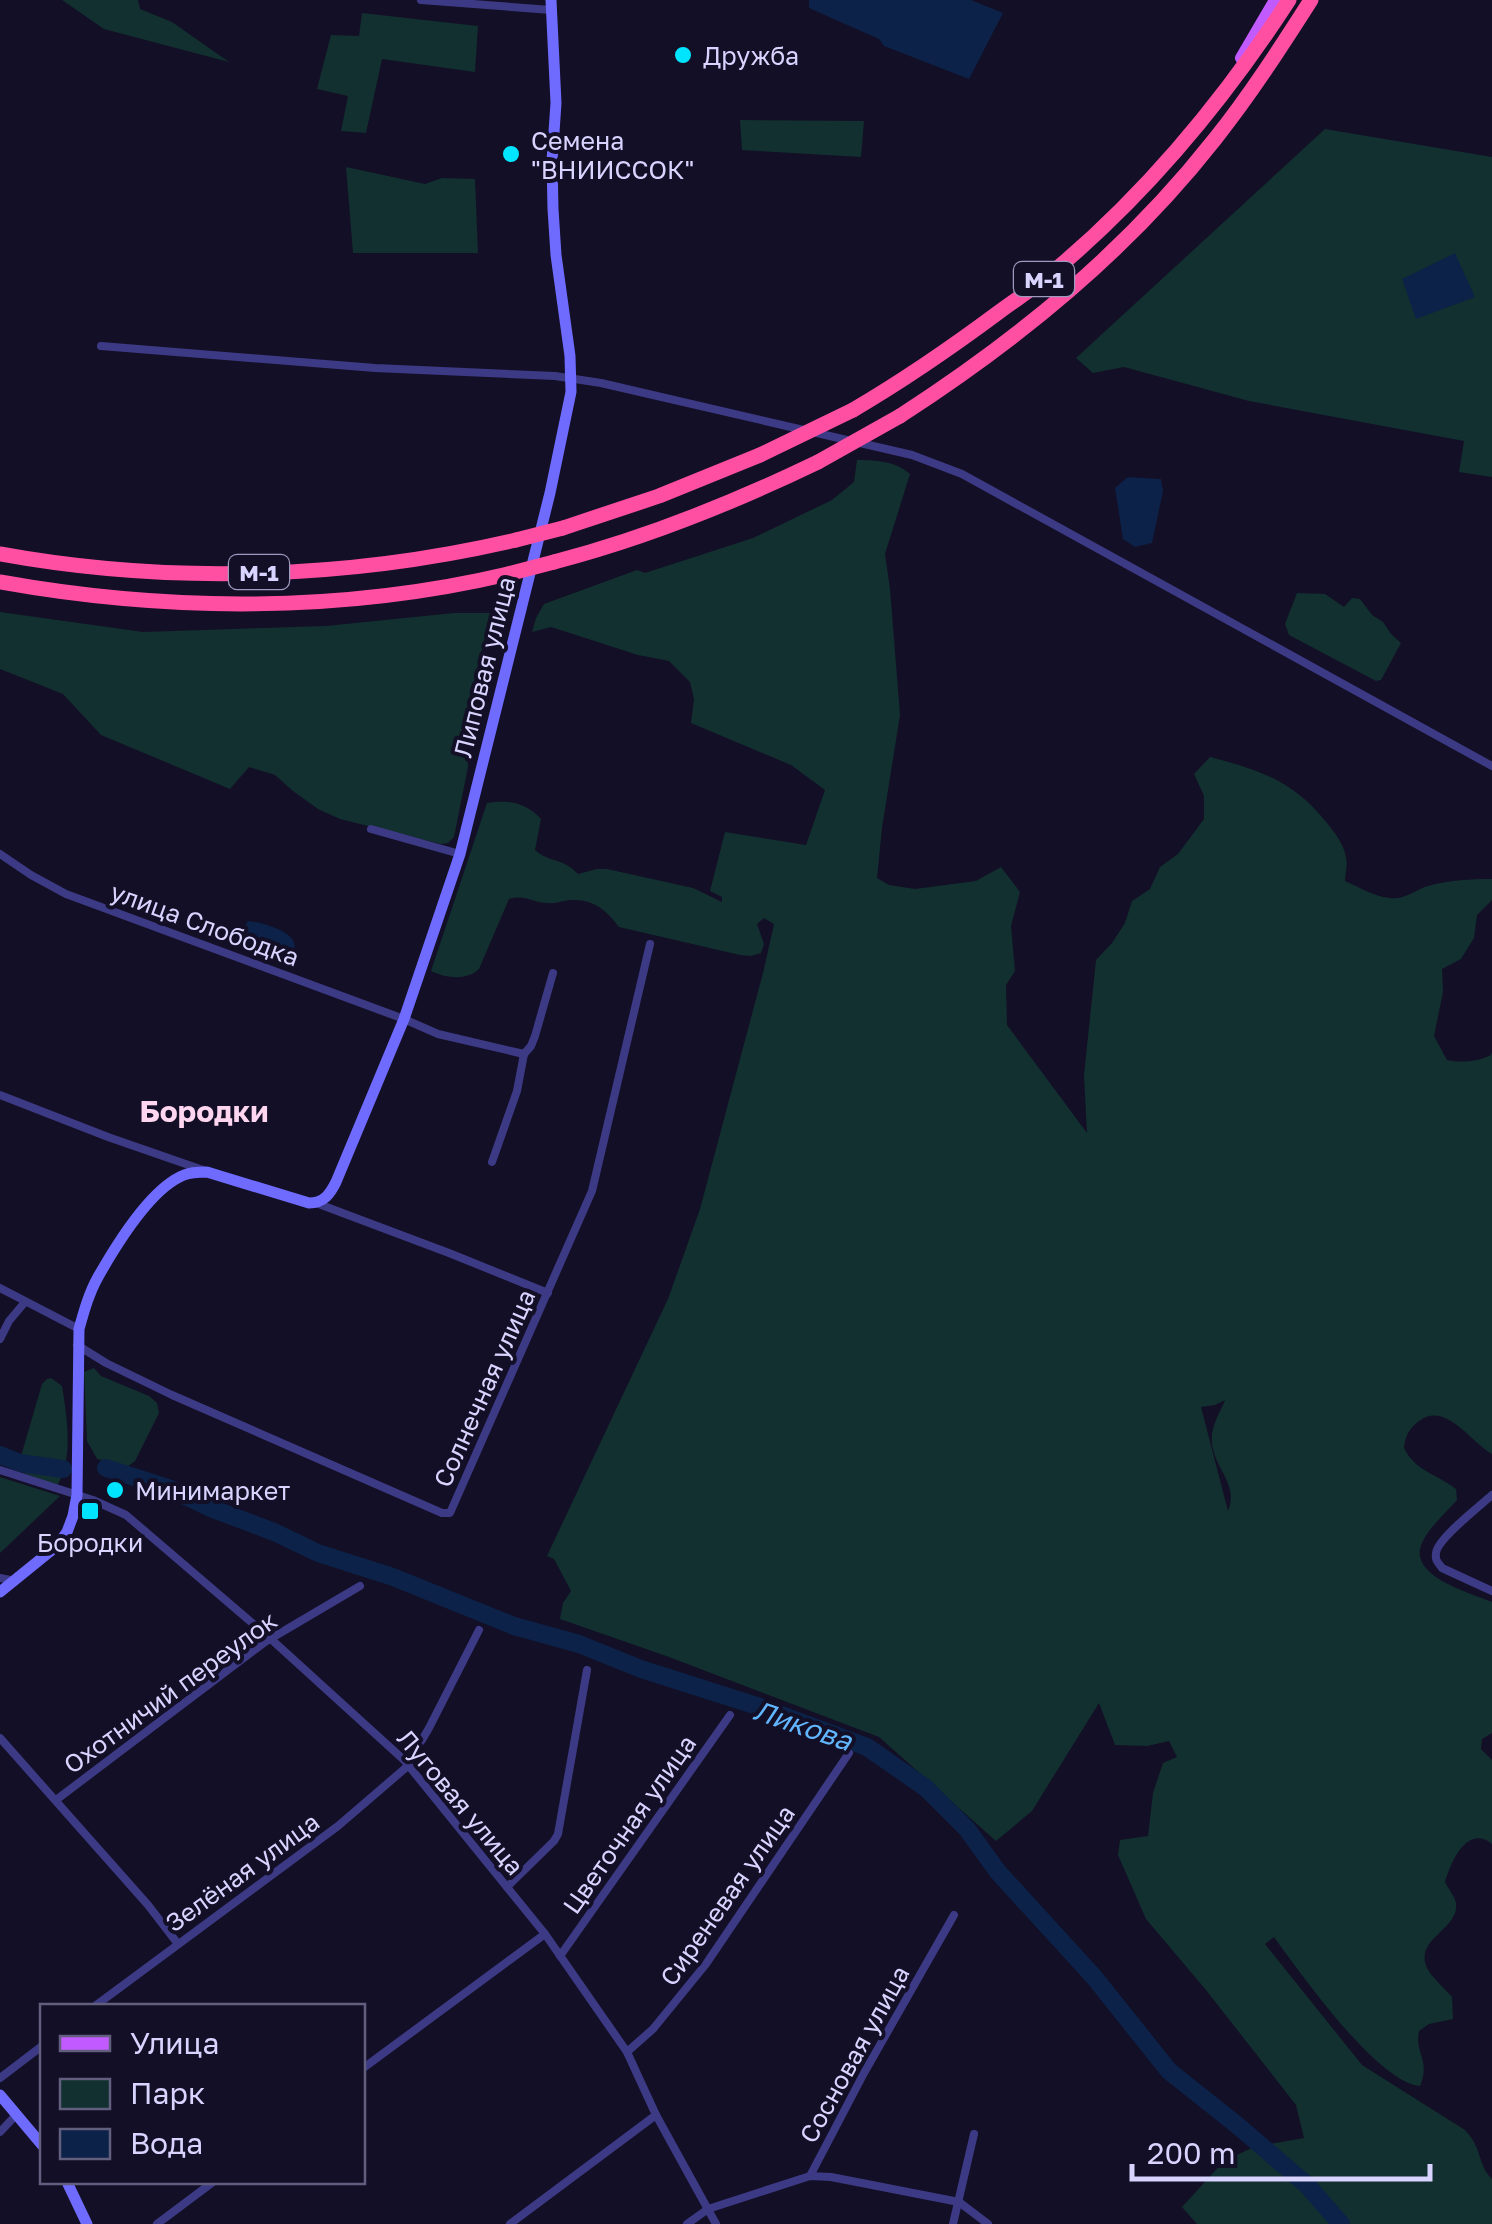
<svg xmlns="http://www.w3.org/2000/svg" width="1492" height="2224" viewBox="0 0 1492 2224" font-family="'Golos Text',sans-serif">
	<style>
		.green { fill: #12302f; fill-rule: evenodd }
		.water { fill: #0c2248 }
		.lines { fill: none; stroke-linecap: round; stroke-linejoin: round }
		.river { stroke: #0c2248; stroke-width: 18 }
		.street { stroke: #3d3a85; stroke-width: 8 }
		.secondary { stroke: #6f6bff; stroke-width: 11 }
		.primary { stroke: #c25bff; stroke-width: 12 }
		.highway { stroke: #ff4fa3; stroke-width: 15 }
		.highway-bridge { stroke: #ff4fa3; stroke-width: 15 }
		.poi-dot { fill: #00e5ff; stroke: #130f26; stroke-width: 4 }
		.labels { text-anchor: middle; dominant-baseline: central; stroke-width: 8; stroke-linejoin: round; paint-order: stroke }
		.shield { fill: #130f26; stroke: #9e99be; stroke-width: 2.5 }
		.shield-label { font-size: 22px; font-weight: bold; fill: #d9d4ff }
		.poi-label { font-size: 25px; fill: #d9d4ff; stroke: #130f26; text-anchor: start }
		.street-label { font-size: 25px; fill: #d9d4ff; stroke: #130f26 }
		.water-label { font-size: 28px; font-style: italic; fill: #62b6ff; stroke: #130f26 }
		.quarter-label { font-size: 30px; font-weight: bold; fill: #ffd6f0; stroke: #130f26 }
	</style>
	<rect width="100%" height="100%" fill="#130f26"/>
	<g class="green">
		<path d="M62,0H138L140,9L172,22L229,62L104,29Z"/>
		<path d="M362,13L478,26L475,72L382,59L366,133L341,131L348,96L317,89L331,35L359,36Z"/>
		<path d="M740,120L864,121L861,157L742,150Z"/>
		<path d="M1325,129L1492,157V477L1459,472L1464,441L1249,401L1124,367L1093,373L1076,358Z"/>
		<path d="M346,167L425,184L442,178L475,179L478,253H353Z"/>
		<path d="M857,460C875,460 896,461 910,474L885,554L890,589L900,715L882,828L877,878L889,885L915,889L976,881L1001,867L1020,892L1011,926L1015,971L1006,985L1007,1025L1087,1133L1084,1075L1096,960L1112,943L1125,923L1132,901L1150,889L1160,867L1178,854L1204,819V796L1194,774L1210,757C1260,770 1294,781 1327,823C1335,833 1344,844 1346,858C1348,865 1345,874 1345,881C1359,887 1375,897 1390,898C1406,900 1414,890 1428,886C1449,880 1470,879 1492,879V900L1477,915L1474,938L1461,959L1442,969L1443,992L1434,1036L1447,1060C1462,1063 1477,1062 1491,1055L1492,1052V1454C1470,1442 1446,1401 1419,1421C1409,1428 1405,1437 1404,1448C1415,1471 1437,1474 1456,1489L1457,1500C1446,1513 1429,1527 1422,1543C1407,1576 1470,1593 1492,1602V1733L1482,1739L1481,1749L1492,1760V1844C1467,1824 1451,1862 1445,1882C1448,1888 1455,1897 1456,1903C1460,1931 1408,1940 1430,1973C1436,1981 1445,1989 1452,1997L1453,2019L1429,2024L1419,2031C1414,2053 1431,2060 1420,2086C1378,2083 1300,1973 1274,1937L1265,1944L1362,2065L1465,2130C1483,2149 1477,2164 1492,2179V2224H1197L1182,2207L1224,2161L1254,2147L1304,2138L1296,2105L1206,1990L1146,1919L1118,1855L1120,1840L1148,1836L1153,1793L1163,1763L1177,1757L1169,1741L1147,1746L1115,1745L1099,1703L1032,1811L996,1841L879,1737L669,1657L560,1619L563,1603L571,1591L554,1559L547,1556L668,1299L700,1209L764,969L774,924L764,918L757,924L764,944L761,953L751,956L740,955L619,927C607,911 594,899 572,900C564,900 556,904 548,903C533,903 525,894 509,899L479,969C466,981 446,978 431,971L487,803C509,800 525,802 541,819L535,850C549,863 562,857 578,874L597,869H607L693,888L722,902V897L710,891L725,832L806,845L825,790L791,765L691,723L694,699L690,682L669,661L638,655L551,627L532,632L536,618L544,604L637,570L645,573L753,538L832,500L854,482ZM1225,1400C1220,1413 1210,1427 1212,1444C1215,1469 1239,1485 1228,1511L1201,1407L1215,1405Z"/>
		<path d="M1297,593L1325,594L1344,607L1352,598L1360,599L1372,615L1383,622L1391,634L1401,643L1381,680L1376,681L1289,635L1285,624Z"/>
		<path d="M0,612L143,632L326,626L454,613H491L467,709L477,710V722L467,754L468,767L454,837L448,843L441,844L340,819L318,809L293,791L275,775L249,767L230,789L101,735L63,694L0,669Z"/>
		<path d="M94,1368L101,1376L149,1396L157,1403L159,1413L135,1461L127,1467L116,1468L107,1461L97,1459L87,1441L84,1372Z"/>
		<path d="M51,1378L62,1386C67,1418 74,1457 57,1486L0,1464V1451L21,1456L42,1384L47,1379Z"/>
		<path d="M0,1477L60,1496L0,1553Z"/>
	</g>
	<g class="water">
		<path d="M809,0H971L1003,13L969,79L884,46L879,39L809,8Z"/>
		<path d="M1455,253L1475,297L1416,319L1402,279Z"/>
		<path d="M1128,477L1161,479L1163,491L1152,543L1135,547L1123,539L1115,488Z"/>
		<path d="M248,921C268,923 318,939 282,962L256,956L242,950L238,938Z"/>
	</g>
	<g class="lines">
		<g class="river">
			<path d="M0,1455L20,1463L63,1469"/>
			<path d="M106,1468L171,1489L213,1509L274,1532L318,1553L393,1577L514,1626L579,1644L641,1669L754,1705L867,1747L926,1788L967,1829L998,1872L1094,1977L1169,2071L1237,2125L1307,2185L1341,2224"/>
		</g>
		<g class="street">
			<path d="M421,0L551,10"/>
			<path d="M101,346L375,368L555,376L601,383L912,455L962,474L1492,766"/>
			<path d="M371,829L460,854"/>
			<path d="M0,854L31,875L66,894L404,1019L438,1034L524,1054"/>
			<path d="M0,1095L108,1137L203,1170"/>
			<path d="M492,1162L517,1091L524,1054L531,1046L535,1036L553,973"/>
			<path d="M316,1203L449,1253L548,1293"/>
			<path d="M0,1288L79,1329"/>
			<path d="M0,1339L9,1321L25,1302"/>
			<path d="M77,1345L106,1363L172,1395L442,1513H450L592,1191L650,944"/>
			<path d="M0,1470L93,1500L126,1515L272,1640L404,1760L545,1934L627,2052L656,2115L716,2224"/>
			<path d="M1492,1495C1480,1506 1437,1539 1436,1553C1435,1561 1438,1562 1442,1568L1492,1591"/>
			<path d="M0,1578L15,1581"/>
			<path d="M0,1738L148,1905L178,1944"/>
			<path d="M404,1760L422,1740L429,1728L479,1630"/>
			<path d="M56,1800L265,1642L360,1586"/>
			<path d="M507,1887L554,1841L558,1834L587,1670"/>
			<path d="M560,1956L730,1715"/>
			<path d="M95,2006L338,1826L409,1765"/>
			<path d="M627,2052L653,2029L706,1964L849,1753"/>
			<path d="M362,2069L545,1934"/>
			<path d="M0,2078L42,2046"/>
			<path d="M0,2132L17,2114"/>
			<path d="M810,2176L864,2073L954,1915"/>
			<path d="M157,2224L213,2182"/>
			<path d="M510,2224L656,2115"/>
			<path d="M687,2224L708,2209L810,2176L831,2177L959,2202L988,2224"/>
			<path d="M953,2224L974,2134"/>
		</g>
		<g class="secondary">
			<path d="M0,1592L58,1545L67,1532L73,1516L77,1495L79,1329C84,1311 89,1293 98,1277C115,1247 151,1188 184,1175C191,1172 199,1172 207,1172L309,1203C324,1203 330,1194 336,1182L404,1019L460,854L550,493L571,392L570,356L556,255L553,209L552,161L556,103L551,0"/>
			<path d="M0,2095L42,2145"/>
			<path d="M67,2182L87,2224"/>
		</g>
		<path class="primary" d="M1241,58L1275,0"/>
		<g class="highway">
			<path d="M853,410C904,380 952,347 999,312C1018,298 1037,286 1054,271C1146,194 1224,100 1289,0"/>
			<path d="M900,416C1019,339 1127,251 1215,139C1250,95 1281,47 1311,0"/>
			<path d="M563,528L659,496L760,455"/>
			<path d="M0,554C169,585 349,579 516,540"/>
			<path d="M554,562C646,538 733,503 818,462"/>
			<path d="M0,582C167,612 343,613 508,574"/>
		</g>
		<g class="highway-bridge">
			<path d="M760,455L853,410"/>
			<path d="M818,462L900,416"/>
			<path d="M516,540L563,528"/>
			<path d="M508,574L554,562"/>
		</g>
	</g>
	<g class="poi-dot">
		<circle cx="683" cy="55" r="10"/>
		<circle cx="511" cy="154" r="10"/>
		<circle cx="115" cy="1490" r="10"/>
		<rect x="80" y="1501" width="20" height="20" rx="5"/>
	</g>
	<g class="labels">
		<g class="shield">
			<rect x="1014" y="262" width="60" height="34" rx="8"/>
			<rect x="229" y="555" width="60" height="34" rx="8"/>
		</g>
		<g class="shield-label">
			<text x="1044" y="279">М-1</text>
			<text x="259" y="572">М-1</text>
		</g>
		<g class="poi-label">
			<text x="703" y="55">Дружба</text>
			<text x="531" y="140">Семена<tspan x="531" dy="29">"ВНИИССОК"</tspan></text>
			<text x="135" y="1490">Минимаркет</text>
			<text x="90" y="1542" text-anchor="middle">Бородки</text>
		</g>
		<g class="street-label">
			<text transform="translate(484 667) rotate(-76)">Липовая улица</text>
			<text transform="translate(205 924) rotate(20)">улица Слободка</text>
			<text transform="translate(484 1388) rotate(-66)">Солнечная улица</text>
			<text transform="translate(170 1692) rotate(-36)">Охотничий переулок</text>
			<text transform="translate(461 1802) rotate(50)">Луговая улица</text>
			<text transform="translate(629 1824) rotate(-55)">Цветочная улица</text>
			<text transform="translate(242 1872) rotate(-36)">Зелёная улица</text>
			<text transform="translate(727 1895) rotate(-55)">Сиреневая улица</text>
			<text transform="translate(854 2054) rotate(-61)">Сосновая улица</text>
		</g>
		<g class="water-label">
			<text transform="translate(803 1725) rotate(19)">Ликова</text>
		</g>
		<g class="quarter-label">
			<text x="204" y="1111">Бородки</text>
		</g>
	</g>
	<rect x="40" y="2004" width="325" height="180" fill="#130f26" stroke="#625e7d" stroke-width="2.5"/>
	<rect x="60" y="2036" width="50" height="15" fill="#c25bff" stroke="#625e7d" stroke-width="2.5"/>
	<text x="130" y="2054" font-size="30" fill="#d9d4ff">Улица</text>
	<rect x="60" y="2079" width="50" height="30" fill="#12302f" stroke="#625e7d" stroke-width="2.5"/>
	<text x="130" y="2104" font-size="30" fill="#d9d4ff">Парк</text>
	<rect x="60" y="2129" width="50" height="30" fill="#0c2248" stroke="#625e7d" stroke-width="2.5"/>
	<text x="130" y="2154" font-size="30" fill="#d9d4ff">Вода</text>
	<path d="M1132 2164v15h298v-15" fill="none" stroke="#d9d4ff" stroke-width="5"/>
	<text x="1147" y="2164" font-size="30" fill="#d9d4ff" stroke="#130f26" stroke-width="8" paint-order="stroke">200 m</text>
</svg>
